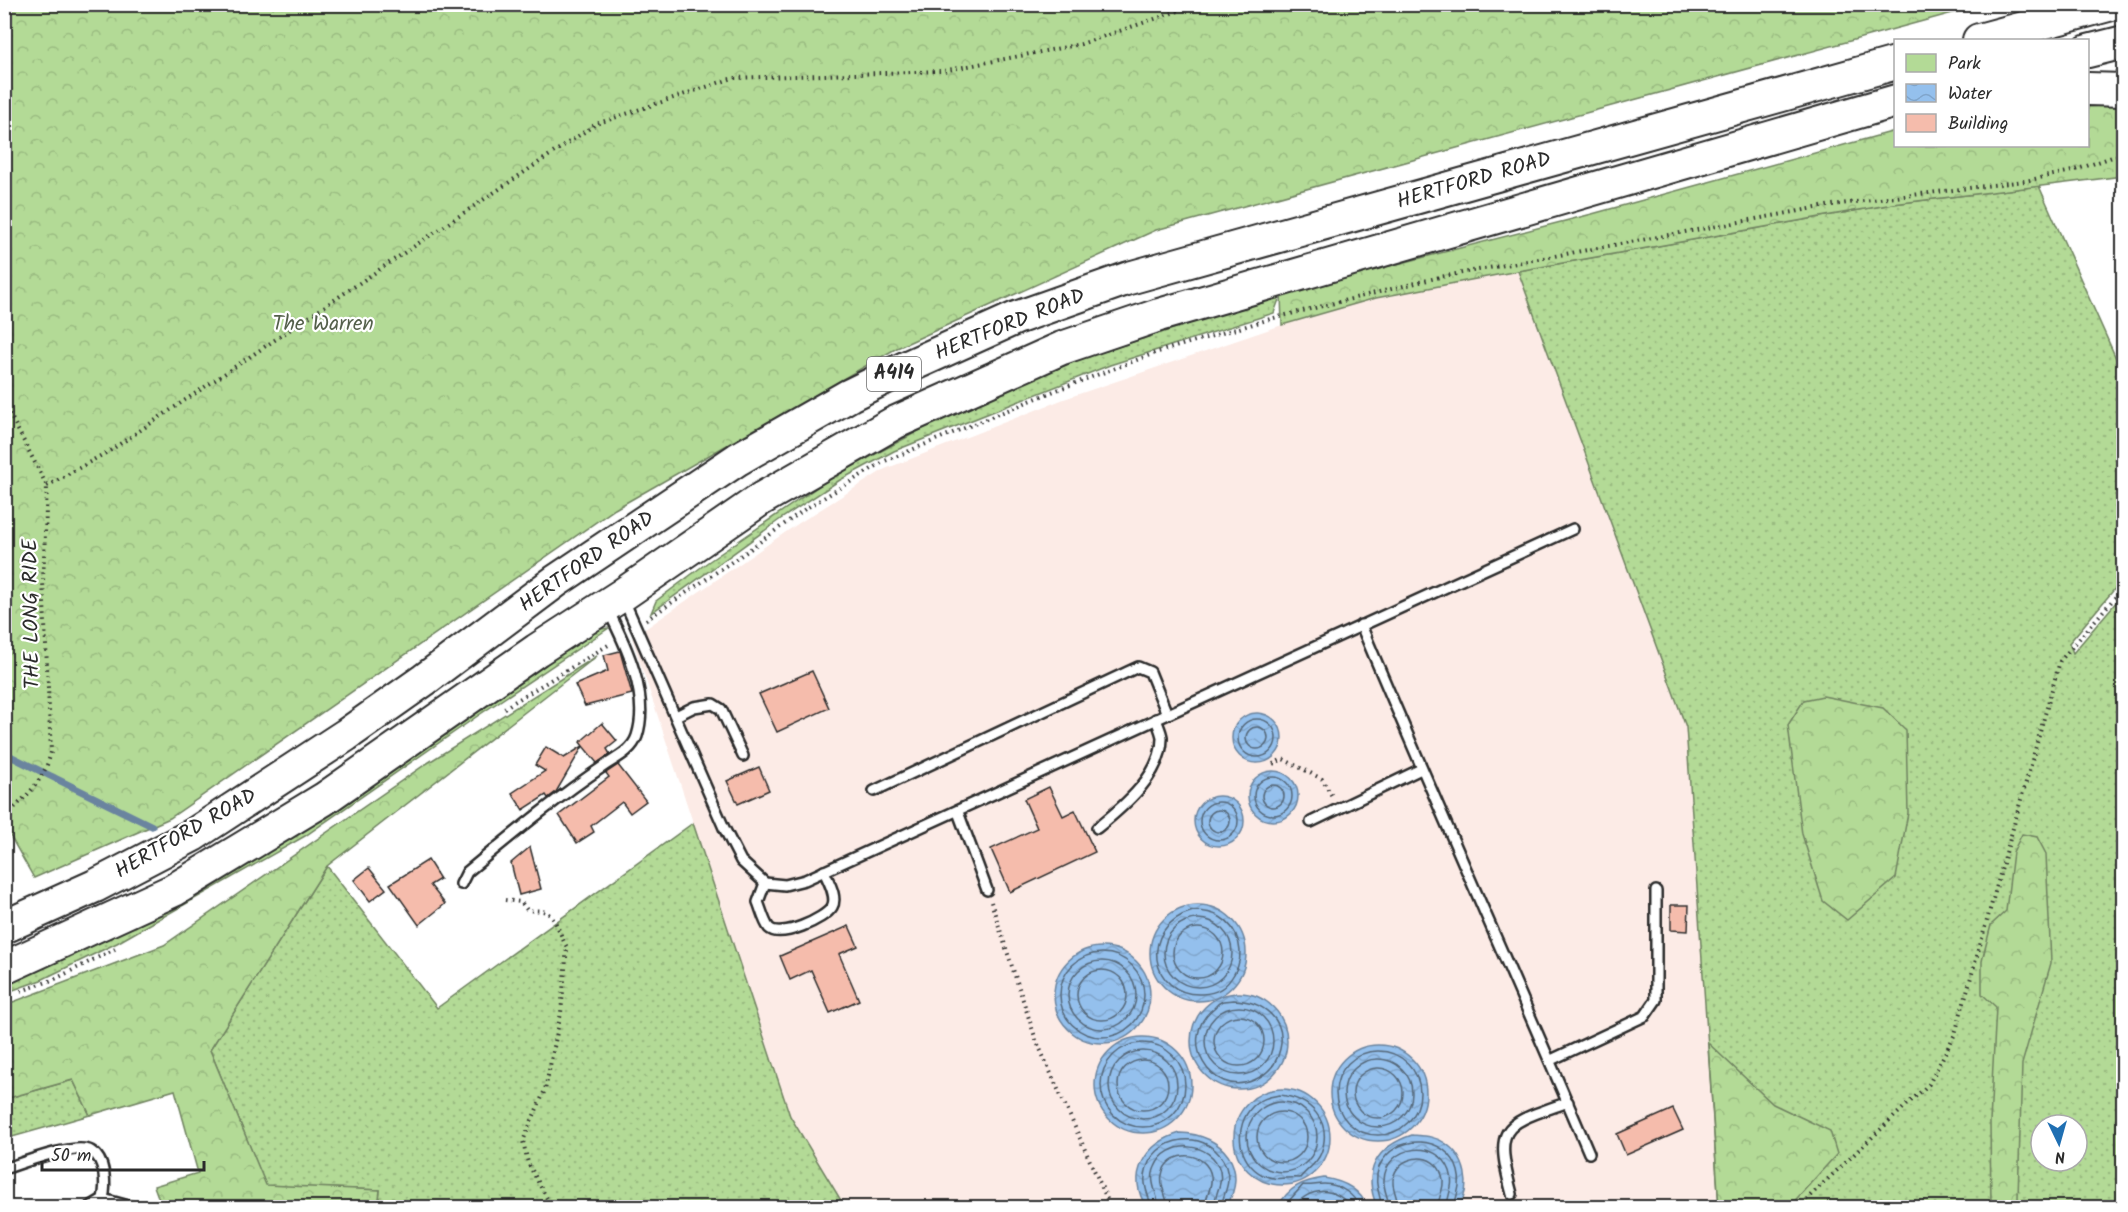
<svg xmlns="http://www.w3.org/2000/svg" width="2128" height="1212" viewBox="0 0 2128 1212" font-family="Kalam,sans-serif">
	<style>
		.built { fill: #fcebe6 }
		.green { fill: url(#green-dots); stroke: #6f8260; stroke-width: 1.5; fill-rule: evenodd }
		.forest { fill: url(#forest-crowns); stroke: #6f8260; stroke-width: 1.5 }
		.water { fill: url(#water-waves); stroke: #6a849f; stroke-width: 1.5 }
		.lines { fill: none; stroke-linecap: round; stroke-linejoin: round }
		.shore { stroke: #556779; stroke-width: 1.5 }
		.stream { stroke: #6a849f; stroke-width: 7 }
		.building { fill: #f5bcac; stroke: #2b2b2b; stroke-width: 1.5 }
		.lane-casing { stroke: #2b2b2b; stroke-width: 14 }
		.highway-casing { stroke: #2b2b2b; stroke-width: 36 }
		.path { stroke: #2b2b2b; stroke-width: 4; stroke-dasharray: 1.5 4.5; stroke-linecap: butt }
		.lane { stroke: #fff; stroke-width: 9 }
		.highway { stroke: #fff; stroke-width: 32 }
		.labels { text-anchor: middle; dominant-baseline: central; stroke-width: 4.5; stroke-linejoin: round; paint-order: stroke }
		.shield { fill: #fff; stroke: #6b6b6b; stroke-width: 1.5 }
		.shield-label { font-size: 20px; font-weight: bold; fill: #2b2b2b }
		.street-label { font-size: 21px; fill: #2b2b2b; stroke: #fff }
		.park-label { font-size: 21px; fill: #54604b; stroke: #fff }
	</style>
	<defs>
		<pattern id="green-dots" width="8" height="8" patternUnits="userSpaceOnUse" patternTransform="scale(1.5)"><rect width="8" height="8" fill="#b3da96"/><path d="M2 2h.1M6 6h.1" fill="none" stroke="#9abb81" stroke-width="1.8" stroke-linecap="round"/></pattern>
		<pattern id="forest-crowns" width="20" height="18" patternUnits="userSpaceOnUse" patternTransform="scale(1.5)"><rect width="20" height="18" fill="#b3da96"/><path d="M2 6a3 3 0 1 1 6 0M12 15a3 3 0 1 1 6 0" fill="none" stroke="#9abb81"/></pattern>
		<pattern id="water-waves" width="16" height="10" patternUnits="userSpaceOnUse" patternTransform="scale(1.5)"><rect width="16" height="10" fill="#94c0ed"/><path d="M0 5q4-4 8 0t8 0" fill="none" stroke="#80a5cb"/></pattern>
	</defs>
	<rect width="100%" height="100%" fill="#fff"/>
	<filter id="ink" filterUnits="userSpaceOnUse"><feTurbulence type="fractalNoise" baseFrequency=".0167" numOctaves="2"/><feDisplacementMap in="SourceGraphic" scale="12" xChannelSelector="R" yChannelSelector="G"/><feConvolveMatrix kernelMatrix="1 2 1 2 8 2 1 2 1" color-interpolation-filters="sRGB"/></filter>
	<g filter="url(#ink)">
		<path class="built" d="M1518,271L1686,727L1720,1207H845L790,1116L632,638L799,523L885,469L1064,399L1282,325L1376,298Z"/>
		<g class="green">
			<path d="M2039,186L2123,374V579L2069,643L2073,653L2123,594V1207H1719L1686,727L1518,271L1893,204ZM2041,1125H2077V1161H2041Z"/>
			<path d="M1281,294L1274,313L1110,365L894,451L840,480L782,518L651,613L656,601L708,562L829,479L939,420L1077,360Z"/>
			<path d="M609,628L479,715L305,836L117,943L41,980L5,993L4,986L113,936L200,888L592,630Z"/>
			<path d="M693,823L790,1116L845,1207L378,1208L380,1190L266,1186L210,1050L327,866L437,1008Z"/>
			<path d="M73,1080L90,1115L5,1139V1099Z"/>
		</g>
		<g class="forest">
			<path d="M4,5L5,4L1982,5L1156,230L897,348L615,509L170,818L34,878L4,825Z"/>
			<path d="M2123,104V176L1893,204L1518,271L1376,298L1282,325L1281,294L1592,214L1895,131L1896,146H2088V107Z"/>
			<path d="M597,656L327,866L210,1050L266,1185L380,1190L378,1207L179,1208L161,1205L154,1186L198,1173L175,1090L90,1115L73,1080L5,1099V1005L164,945L426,764Z"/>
			<path d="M1823,696L1883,708L1906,730L1908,813L1896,878L1847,920L1823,901L1802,834L1788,725L1804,700Z"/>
			<path d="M2022,834L2037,837L2046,854L2051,963L2022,1064L2018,1198L2021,1207H1991L1990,1122L1996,1007L1982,994V961L1991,925L2006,911L2013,852Z"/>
			<path d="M1708,1043L1773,1104L1830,1131L1837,1154L1789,1207H1719Z"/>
		</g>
		<g class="water">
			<circle cx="1257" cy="738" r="25"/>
			<circle cx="1273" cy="796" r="25"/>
			<circle cx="1219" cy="821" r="25"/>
			<circle cx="1198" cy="953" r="48"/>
			<circle cx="1102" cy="995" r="48"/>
			<circle cx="1239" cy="1041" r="48"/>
			<circle cx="1143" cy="1085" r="48"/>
			<circle cx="1378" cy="1093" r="48"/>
			<circle cx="1282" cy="1137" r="48"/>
			<path d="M1180,1133C1223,1134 1250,1168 1226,1207L1147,1208C1125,1174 1146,1143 1180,1133Z"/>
			<path d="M1412,1135C1424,1136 1435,1136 1445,1143C1466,1157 1472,1186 1459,1207H1377C1362,1171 1376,1147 1412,1135Z"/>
			<path d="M1324,1178C1343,1181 1360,1188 1367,1207H1278C1288,1187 1303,1181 1324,1178Z"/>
		</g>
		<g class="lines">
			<g class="shore">
				<circle cx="1257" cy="738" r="19"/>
				<circle cx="1257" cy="738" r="11"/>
				<circle cx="1273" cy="796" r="19"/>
				<circle cx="1273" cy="796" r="11"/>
				<circle cx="1219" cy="821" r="19"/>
				<circle cx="1219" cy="821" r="11"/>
				<path d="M1193,911C1203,911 1212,912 1220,917C1239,928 1246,955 1234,974C1226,988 1217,993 1202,994C1149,997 1138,926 1193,911Z"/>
				<circle cx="1198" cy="953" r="34"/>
				<circle cx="1198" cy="953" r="25"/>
				<circle cx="1102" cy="995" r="42"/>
				<circle cx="1102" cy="995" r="34"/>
				<circle cx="1102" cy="995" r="25"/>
				<path d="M1234,1000C1262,1001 1287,1019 1280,1049C1277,1064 1268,1074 1254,1080C1210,1099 1176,1038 1214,1008C1216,1006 1218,1003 1221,1002C1223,1000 1231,1001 1234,1000Z"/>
				<circle cx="1239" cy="1041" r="34"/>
				<circle cx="1239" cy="1041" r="25"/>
				<circle cx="1143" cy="1085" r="42"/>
				<circle cx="1143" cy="1085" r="34"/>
				<circle cx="1378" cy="1093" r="42"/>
				<circle cx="1378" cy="1093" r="34"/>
				<circle cx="1143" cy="1085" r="25"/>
				<circle cx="1378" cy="1093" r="25"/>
				<path d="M1279,1095C1310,1098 1333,1121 1321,1153C1317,1164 1307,1169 1300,1178C1286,1176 1279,1182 1263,1175C1237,1162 1233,1126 1253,1106C1260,1099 1269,1097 1279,1095Z"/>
				<circle cx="1282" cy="1137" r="35"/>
				<circle cx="1282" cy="1137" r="25"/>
				<path d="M1151,1208C1150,1196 1143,1188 1145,1176C1150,1133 1212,1126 1226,1167C1232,1184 1223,1193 1221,1208"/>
				<path d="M1159,1208C1158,1193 1148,1182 1155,1167C1167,1138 1212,1141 1220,1171C1223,1186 1214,1194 1214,1208"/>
				<path d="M1168,1208C1167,1195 1158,1184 1163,1171C1172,1148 1207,1152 1211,1176C1213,1188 1205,1196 1205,1208"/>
				<path d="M1285,1208L1288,1202L1303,1185C1310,1186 1317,1184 1324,1184C1340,1184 1353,1194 1361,1208"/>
				<path d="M1293,1208C1310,1186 1335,1186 1352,1208"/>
				<path d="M1382,1208C1380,1193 1373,1182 1379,1167C1394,1132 1448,1134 1458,1171C1462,1185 1456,1195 1454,1208"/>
				<path d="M1389,1208C1389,1198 1383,1190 1384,1180C1386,1144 1438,1138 1450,1171C1455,1185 1447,1195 1447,1208"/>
				<path d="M1398,1208C1398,1196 1390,1186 1394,1175C1402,1153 1435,1152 1442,1175C1446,1187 1438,1196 1438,1208"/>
			</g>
			<path class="stream" d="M4,753L152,826"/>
		</g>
		<g class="building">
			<path d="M620,651L632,694L585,706L575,685L608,671L604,655Z"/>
			<path d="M812,671L829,708L777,732L759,694Z"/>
			<path d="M602,723L617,741L607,749L610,754L597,763L583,746L556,792L548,798L546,795L523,810L512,793L545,771L535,765L546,747L564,758L583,746L580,742Z"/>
			<path d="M618,765L646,801L630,813L622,802L591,826L594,832L577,843L559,815L609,777L606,773Z"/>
			<path d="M759,767L769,790L738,804L727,781Z"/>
			<path d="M1049,787L1063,816L1075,810L1095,852L1010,892L991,849L1037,828L1024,799Z"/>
			<path d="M530,847L541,889L519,895L511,863Z"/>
			<path d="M428,860L440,879L430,885L445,904L419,925L390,884Z"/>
			<path d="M369,868L386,889L370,901L354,880Z"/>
			<path d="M1671,905H1689L1688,931L1671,930Z"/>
			<path d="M849,926L858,946L839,954L859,1000L830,1013L811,970L790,980L780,956Z"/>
			<path d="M1673,1109L1683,1130L1626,1155L1617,1134Z"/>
		</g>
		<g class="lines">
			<g class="lane-casing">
				<g id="lane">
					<path d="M624,600L724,828L741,861L765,883L785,885L805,880L1573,529"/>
					<path d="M1361,625C1435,802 1514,976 1589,1153"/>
					<path d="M676,716L694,707L713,704L721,709L743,756"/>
					<path d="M874,791L1138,667L1150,672L1167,714"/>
					<path d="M958,812L987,890"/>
					<path d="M1311,822L1421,769"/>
					<path d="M1097,828C1123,807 1163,774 1162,737C1161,731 1158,725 1156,719"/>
					<path d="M765,883L758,902C761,909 764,922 769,928C780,939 825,919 832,907C838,897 828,881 824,871"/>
					<path d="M461,884L467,872C512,835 556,798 604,766C616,758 632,751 637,736C650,696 626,645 608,610"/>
					<path d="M1551,1060L1645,1016L1656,1000V891"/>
					<path d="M4,1169C22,1163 76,1142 91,1151C106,1160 106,1185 103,1199L88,1208"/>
					<path d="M1512,1194C1493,1123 1504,1125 1568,1102"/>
					<path d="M103,1199L136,1208"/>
				</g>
			</g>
			<g class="highway-casing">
				<g id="highway">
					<path d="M1979,40L2112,4"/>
					<path d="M2088,51L2124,42"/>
					<path d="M2088,89L2124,90"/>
					<path d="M4,927L95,886L193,835L346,735L424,680L556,581L738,459L850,395L905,368L1016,318L1129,278L1896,63"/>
					<path d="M4,968L174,890L324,799L537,650L622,595L761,499L894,423L1062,348L1159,315L1896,101"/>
				</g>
			</g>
			<g class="path">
				<path d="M4,403L47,486L43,581L51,752C44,782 25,797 4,818"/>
				<path d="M47,486L111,450L596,124L733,78L943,71L1081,44L1187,8L1212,4"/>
				<path d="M646,620L746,552L805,509L885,461L1049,393L1158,352L1270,319L1440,277L1832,205L2025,181L2072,171L2124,153"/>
				<path d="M504,708L610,644"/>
				<path d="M1273,764L1283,759L1322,779L1333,798"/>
				<path d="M505,900L521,902L527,910C532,911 537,910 542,911C556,913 560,937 567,947L561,1013L545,1090L523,1141L528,1163L552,1208"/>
				<path d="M991,902L1036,1040L1111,1208"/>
				<path d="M21,991L55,979L115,949"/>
				<path d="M4,997L14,994"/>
				<path d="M1797,1208L1929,1084L1955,1034L2060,661L2124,587"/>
			</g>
			<use href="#lane" class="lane"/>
			<use href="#highway" class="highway"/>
		</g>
	</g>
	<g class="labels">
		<rect class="shield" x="867" y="357" width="54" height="34" rx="4.5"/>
		<g class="shield-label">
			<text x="894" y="374">A414</text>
		</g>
		<g class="street-label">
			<text transform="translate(1474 181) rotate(-16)">HERTFORD ROAD</text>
			<text transform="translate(1010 325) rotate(-22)">HERTFORD ROAD</text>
			<text transform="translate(587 562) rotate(-35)">HERTFORD ROAD</text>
			<text transform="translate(32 614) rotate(-91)">THE LONG RIDE</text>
			<text transform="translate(186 834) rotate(-30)">HERTFORD ROAD</text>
		</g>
		<g class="park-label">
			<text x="323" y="324">The Warren</text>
		</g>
	</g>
	<rect width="2128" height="1212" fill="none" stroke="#fff" stroke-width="24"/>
	<rect x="12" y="12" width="2104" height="1188" fill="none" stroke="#2b2b2b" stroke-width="2" filter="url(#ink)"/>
	<rect x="1894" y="39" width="195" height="108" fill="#ffffff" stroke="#aaaaaa" stroke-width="1.5"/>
	<rect x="1906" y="54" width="30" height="18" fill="#b3da96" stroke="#aaaaaa" stroke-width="1.5"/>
	<text x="1948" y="69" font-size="18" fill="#2b2b2b">Park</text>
	<rect x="1906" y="84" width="30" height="18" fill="url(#water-waves)" stroke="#aaaaaa" stroke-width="1.5"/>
	<text x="1948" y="99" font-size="18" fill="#2b2b2b">Water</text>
	<rect x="1906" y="114" width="30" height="18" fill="#f5bcac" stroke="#aaaaaa" stroke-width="1.5"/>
	<text x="1948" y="129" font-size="18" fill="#2b2b2b">Building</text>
	<g transform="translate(2059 1143) rotate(175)"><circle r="28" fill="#ffffff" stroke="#aaaaaa" stroke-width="1.5"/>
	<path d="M0-4.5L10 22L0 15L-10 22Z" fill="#1f6fb2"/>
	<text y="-9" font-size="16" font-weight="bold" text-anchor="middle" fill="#2b2b2b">N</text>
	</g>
	<path d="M42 1161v9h162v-9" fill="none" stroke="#2b2b2b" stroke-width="3"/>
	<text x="51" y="1161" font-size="18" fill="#2b2b2b" stroke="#ffffff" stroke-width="4.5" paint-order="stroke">50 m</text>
</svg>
